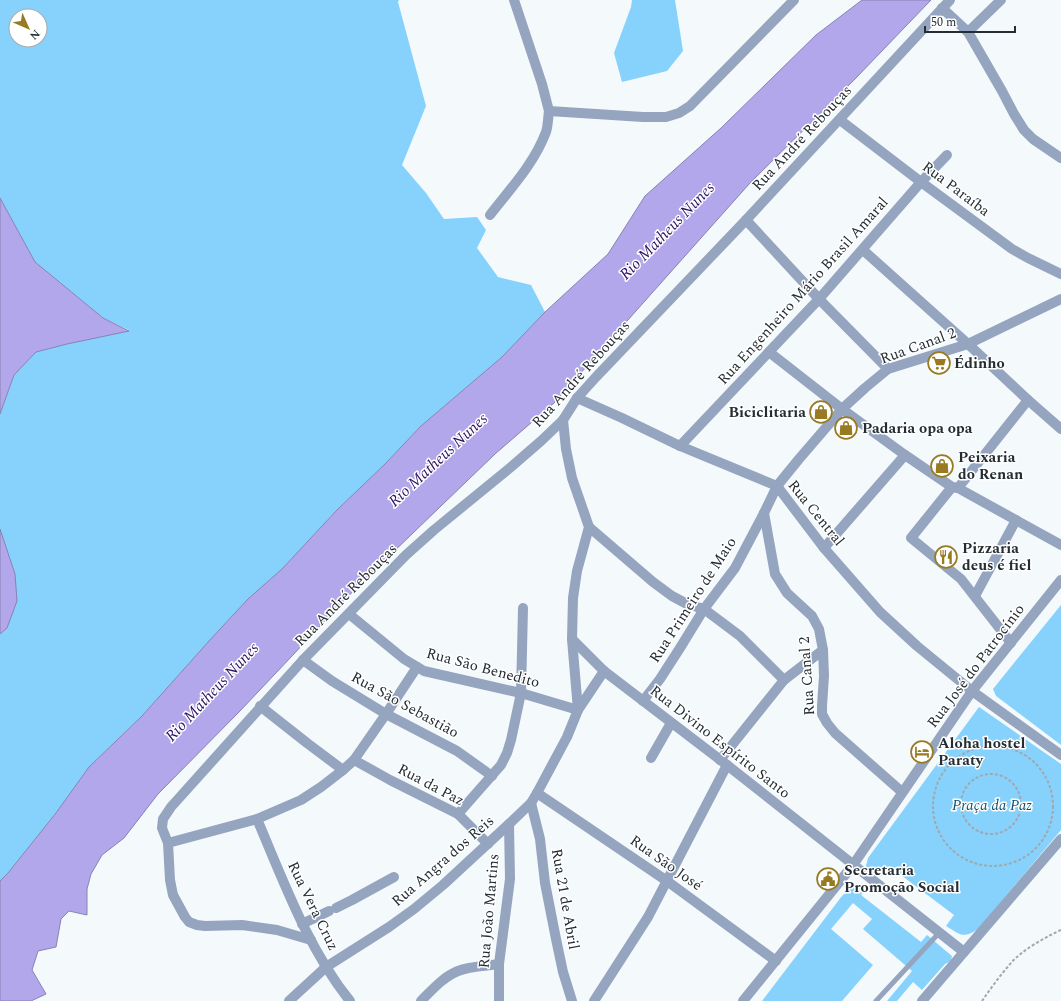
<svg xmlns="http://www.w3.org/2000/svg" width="1061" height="1001" viewBox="0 0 1061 1001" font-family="Spectral,serif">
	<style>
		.green { fill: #86d2fc; fill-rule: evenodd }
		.water { fill: #b2a7eb; stroke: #8782b4 }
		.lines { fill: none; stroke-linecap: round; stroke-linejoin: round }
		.path { stroke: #a1a7ab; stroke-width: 2; stroke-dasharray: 3 2; stroke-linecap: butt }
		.lane { stroke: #95a5c0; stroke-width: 5 }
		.street { stroke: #95a5c0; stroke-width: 10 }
		.labels { text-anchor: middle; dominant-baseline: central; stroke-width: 3; stroke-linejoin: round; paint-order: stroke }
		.street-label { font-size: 15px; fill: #242d32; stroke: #fff }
		.poi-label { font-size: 15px; font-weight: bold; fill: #242d32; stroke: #fff; text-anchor: start }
		.park-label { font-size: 15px; font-style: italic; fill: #12516d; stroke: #fff }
		.water-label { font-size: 16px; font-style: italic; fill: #2d1361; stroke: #fff }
	</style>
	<rect width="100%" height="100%" fill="#f4f9fc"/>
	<g class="green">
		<path d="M0,0H399L398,2L426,106L402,165L426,193L444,219L477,217L486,230L477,248L498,277L531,285L545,312L502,357L421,426L385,464L337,510L282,569L248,599L209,641L142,716L89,767L56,813L8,873L0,881V634L7,628L15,574L0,529V414L14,375L36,352L67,344L129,330L103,318L35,262L0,198ZM16,16H40V40H16Z"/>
		<path d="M632,0H675L683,51L667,71L622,82L614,53L631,7Z"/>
		<path d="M1061,605V745L996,696L993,689Z"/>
		<path d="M979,707L1061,764V830L978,929C963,939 961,935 946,926L954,915L889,866L881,876L872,874L866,866L868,858Z"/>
		<path d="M857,887L866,888L861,895L921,942L927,935L952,956L951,961L945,964L922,990L913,982L897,1001H887L912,971L863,929L872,919L853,903L831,929L873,965L842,1001H762L842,896L850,889Z"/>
	</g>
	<g class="water">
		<path d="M862,0H931L855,79L750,183L554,403L495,454L358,586L241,710L158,794L124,838L102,855L91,874L87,889V915L69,911L61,919L56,947L38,951L32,970L46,994L31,1001H0V881L8,873L56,813L89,767L142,716L209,641L248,599L282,569L337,510L385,464L421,426L502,357L545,312L608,254L645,196L721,128L816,35Z"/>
		<path d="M0,198L35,262L103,318L129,331L67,344L36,352L14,375L0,414Z"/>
		<path d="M0,529L15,574L17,601L7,628L0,634Z"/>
	</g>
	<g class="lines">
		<g class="path">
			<circle cx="993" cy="806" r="60"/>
			<circle cx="991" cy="804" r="30"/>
			<path d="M982,1001C991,988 1001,974 1012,962C1021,951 1047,936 1061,930"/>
		</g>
		<path class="lane" d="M876,1001L939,933"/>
		<g class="street">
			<path d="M514,0L542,84L549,111L643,117H666L679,113L690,106L794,0"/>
			<path d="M942,8L968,32L1002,91L1014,114L1024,130L1033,139L1061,158"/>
			<path d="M968,32L1001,0"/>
			<path d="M840,120L921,182L1012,249L1028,258L1061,274"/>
			<path d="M490,215C510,189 534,164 546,132C548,126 548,118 549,111"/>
			<path d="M746,220L819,299L888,369"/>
			<path d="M863,250L968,344L1028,400L1061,429"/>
			<path d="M769,352L842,409L905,455L952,487L958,488L1061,545"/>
			<path d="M577,398L622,418L680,446L777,486L824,548L880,612L917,646L972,691L1061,755"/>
			<path d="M680,446L819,299L921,182L947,155"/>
			<path d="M952,487L911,538L961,579L1011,643"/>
			<path d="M958,488L1028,400"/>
			<path d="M589,527L653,582L672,596L687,604L704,609L740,636L784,680"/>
			<path d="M824,548L905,455"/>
			<path d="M975,596L1016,520"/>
			<path d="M349,614L404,659L424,671L521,693L578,710L604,671"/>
			<path d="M572,639L604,671L727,765L964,952"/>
			<path d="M303,660L332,681L386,714L457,751L492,776"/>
			<path d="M643,701L660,679L680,648L704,609L735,568L764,513"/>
			<path d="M260,706L307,743L343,770"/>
			<path d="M651,758L671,723"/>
			<path d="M354,760L390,780L458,814L488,844"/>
			<path d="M720,760L784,680L823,650"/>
			<path d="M902,792L835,733L827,723L822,714V706L824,676L823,650L819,629L812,616L787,593L775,574L764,513L777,486L799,459L842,409L865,388L888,369L968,344L1061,299"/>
			<path d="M537,793L667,881L776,961"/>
			<path d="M531,803L540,839L545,883L556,939L563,972L572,1001"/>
			<path d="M458,814L501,765L507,753L511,740L521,693L523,608"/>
			<path d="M257,819C283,880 308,949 350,1001"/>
			<path d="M168,843L257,819L301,800L321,787L343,770L354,760L386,714L417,667"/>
			<path d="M336,908L352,900L394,877"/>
			<path d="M302,924L329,911"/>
			<path d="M311,940L277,930L242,925L205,926L197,925L189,922L185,917L173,895L170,880L168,843L162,828L163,819L171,807L303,660L406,555L434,530L511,467L541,441L563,420L577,398L596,377L746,220L950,0"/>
			<path d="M289,1001L326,967L389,927L414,909L443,885L509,824L531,803L537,793L567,737L578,710L572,639L573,598L577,571L589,527L572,478L566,449L563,420"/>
			<path d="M421,1001C432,990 443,977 458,971C470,966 486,966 499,964"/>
			<path d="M499,1001V964L510,879L509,824"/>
			<path d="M594,1001L648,917L727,765"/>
			<path d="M743,1001L853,865L972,691L1061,580"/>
			<path d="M922,1001L1061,839"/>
		</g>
	</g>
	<defs>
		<g id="supermarket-ring" transform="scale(1.15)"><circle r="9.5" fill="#fff" stroke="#987a23" stroke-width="1.5"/><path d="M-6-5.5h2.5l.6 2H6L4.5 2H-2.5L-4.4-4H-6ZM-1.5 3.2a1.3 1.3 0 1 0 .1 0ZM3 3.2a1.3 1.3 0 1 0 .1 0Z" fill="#987a23"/></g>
		<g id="shop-ring" transform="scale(1.15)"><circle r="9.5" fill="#fff" stroke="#987a23" stroke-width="1.5"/><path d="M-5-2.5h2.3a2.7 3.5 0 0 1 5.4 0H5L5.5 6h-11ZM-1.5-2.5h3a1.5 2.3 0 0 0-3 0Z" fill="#987a23"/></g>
		<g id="restaurant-ring" transform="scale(1.15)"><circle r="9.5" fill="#fff" stroke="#987a23" stroke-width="1.5"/><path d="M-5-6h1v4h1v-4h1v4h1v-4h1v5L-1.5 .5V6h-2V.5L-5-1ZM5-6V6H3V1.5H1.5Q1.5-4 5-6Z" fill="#987a23"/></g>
		<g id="hotel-ring" transform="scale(1.15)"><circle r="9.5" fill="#fff" stroke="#987a23" stroke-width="1.5"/><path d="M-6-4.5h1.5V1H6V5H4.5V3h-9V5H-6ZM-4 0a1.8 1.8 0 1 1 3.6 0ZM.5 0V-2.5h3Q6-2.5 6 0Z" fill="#987a23"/></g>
		<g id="civic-ring" transform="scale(1.15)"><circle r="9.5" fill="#fff" stroke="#987a23" stroke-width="1.5"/><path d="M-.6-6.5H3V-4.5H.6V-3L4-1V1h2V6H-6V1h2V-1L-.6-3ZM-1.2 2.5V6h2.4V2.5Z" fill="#987a23"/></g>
	</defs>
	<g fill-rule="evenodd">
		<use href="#supermarket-ring" x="939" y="363"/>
		<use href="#shop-ring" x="821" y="412"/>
		<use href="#shop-ring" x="846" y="428"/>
		<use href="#shop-ring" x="942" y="466"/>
		<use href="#restaurant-ring" x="946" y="557"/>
		<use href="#hotel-ring" x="922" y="752"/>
		<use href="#civic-ring" x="828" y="879"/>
	</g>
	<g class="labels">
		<g class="street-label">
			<text transform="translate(802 138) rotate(-47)">Rua André Rebouças</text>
			<text transform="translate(956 189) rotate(37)">Rua Paraíba</text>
			<text transform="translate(803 291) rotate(-48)">Rua Engenheiro Mário Brasil Amaral</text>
			<text transform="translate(918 346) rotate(-20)">Rua Canal 2</text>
			<text transform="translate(581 374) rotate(-48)">Rua André Rebouças</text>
			<text transform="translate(816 513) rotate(51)">Rua Central</text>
			<text transform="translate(346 595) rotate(-45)">Rua André Rebouças</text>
			<text transform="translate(693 600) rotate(-57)">Rua Primeiro de Maio</text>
			<text transform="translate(976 666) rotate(-53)">Rua José do Patrocínio</text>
			<text transform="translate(483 668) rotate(15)">Rua São Benedito</text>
			<text transform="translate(807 676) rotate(-94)">Rua Canal 2</text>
			<text transform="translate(405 705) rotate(29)">Rua São Sebastião</text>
			<text transform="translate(720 742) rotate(38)">Rua Divino Espírito Santo</text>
			<text transform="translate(431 785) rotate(28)">Rua da Paz</text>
			<text transform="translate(443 861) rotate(-41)">Rua Angra dos Reis</text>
			<text transform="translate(666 863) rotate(35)">Rua São José</text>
			<text transform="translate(565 899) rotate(80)">Rua 21 de Abril</text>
			<text transform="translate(313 906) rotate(64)">Rua Vera Cruz</text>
			<text transform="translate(489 911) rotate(-85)">Rua João Martins</text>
		</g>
		<g class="poi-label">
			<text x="954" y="363">Édinho</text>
			<text x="806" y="412" text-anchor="end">Biciclitaria</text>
			<text x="862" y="428">Padaria opa opa</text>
			<text x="958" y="457">Peixaria<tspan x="958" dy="17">do Renan</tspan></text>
			<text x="962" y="548">Pizzaria<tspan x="962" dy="17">deus é fiel</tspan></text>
			<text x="938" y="743">Aloha hostel<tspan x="938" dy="17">Paraty</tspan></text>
			<text x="844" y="870">Secretaria<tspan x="844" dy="17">Promoção Social</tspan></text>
		</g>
		<g class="park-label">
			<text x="992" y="805">Praça da Paz</text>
		</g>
		<g class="water-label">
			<text transform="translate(667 231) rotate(-46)">Rio Matheus Nunes</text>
			<text transform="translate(438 460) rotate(-43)">Rio Matheus Nunes</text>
			<text transform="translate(212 692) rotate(-47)">Rio Matheus Nunes</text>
		</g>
	</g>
	<g transform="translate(28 28) rotate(135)"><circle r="19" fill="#ffffff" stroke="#a7abad"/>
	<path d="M0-3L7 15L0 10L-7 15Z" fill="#987a23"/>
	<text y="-6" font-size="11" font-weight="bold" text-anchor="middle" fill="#242d32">N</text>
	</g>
	<path d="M925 26v6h90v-6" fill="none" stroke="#242d32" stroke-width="2"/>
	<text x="931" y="26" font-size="12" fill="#242d32" stroke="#ffffff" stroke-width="3" paint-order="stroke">50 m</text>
</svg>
